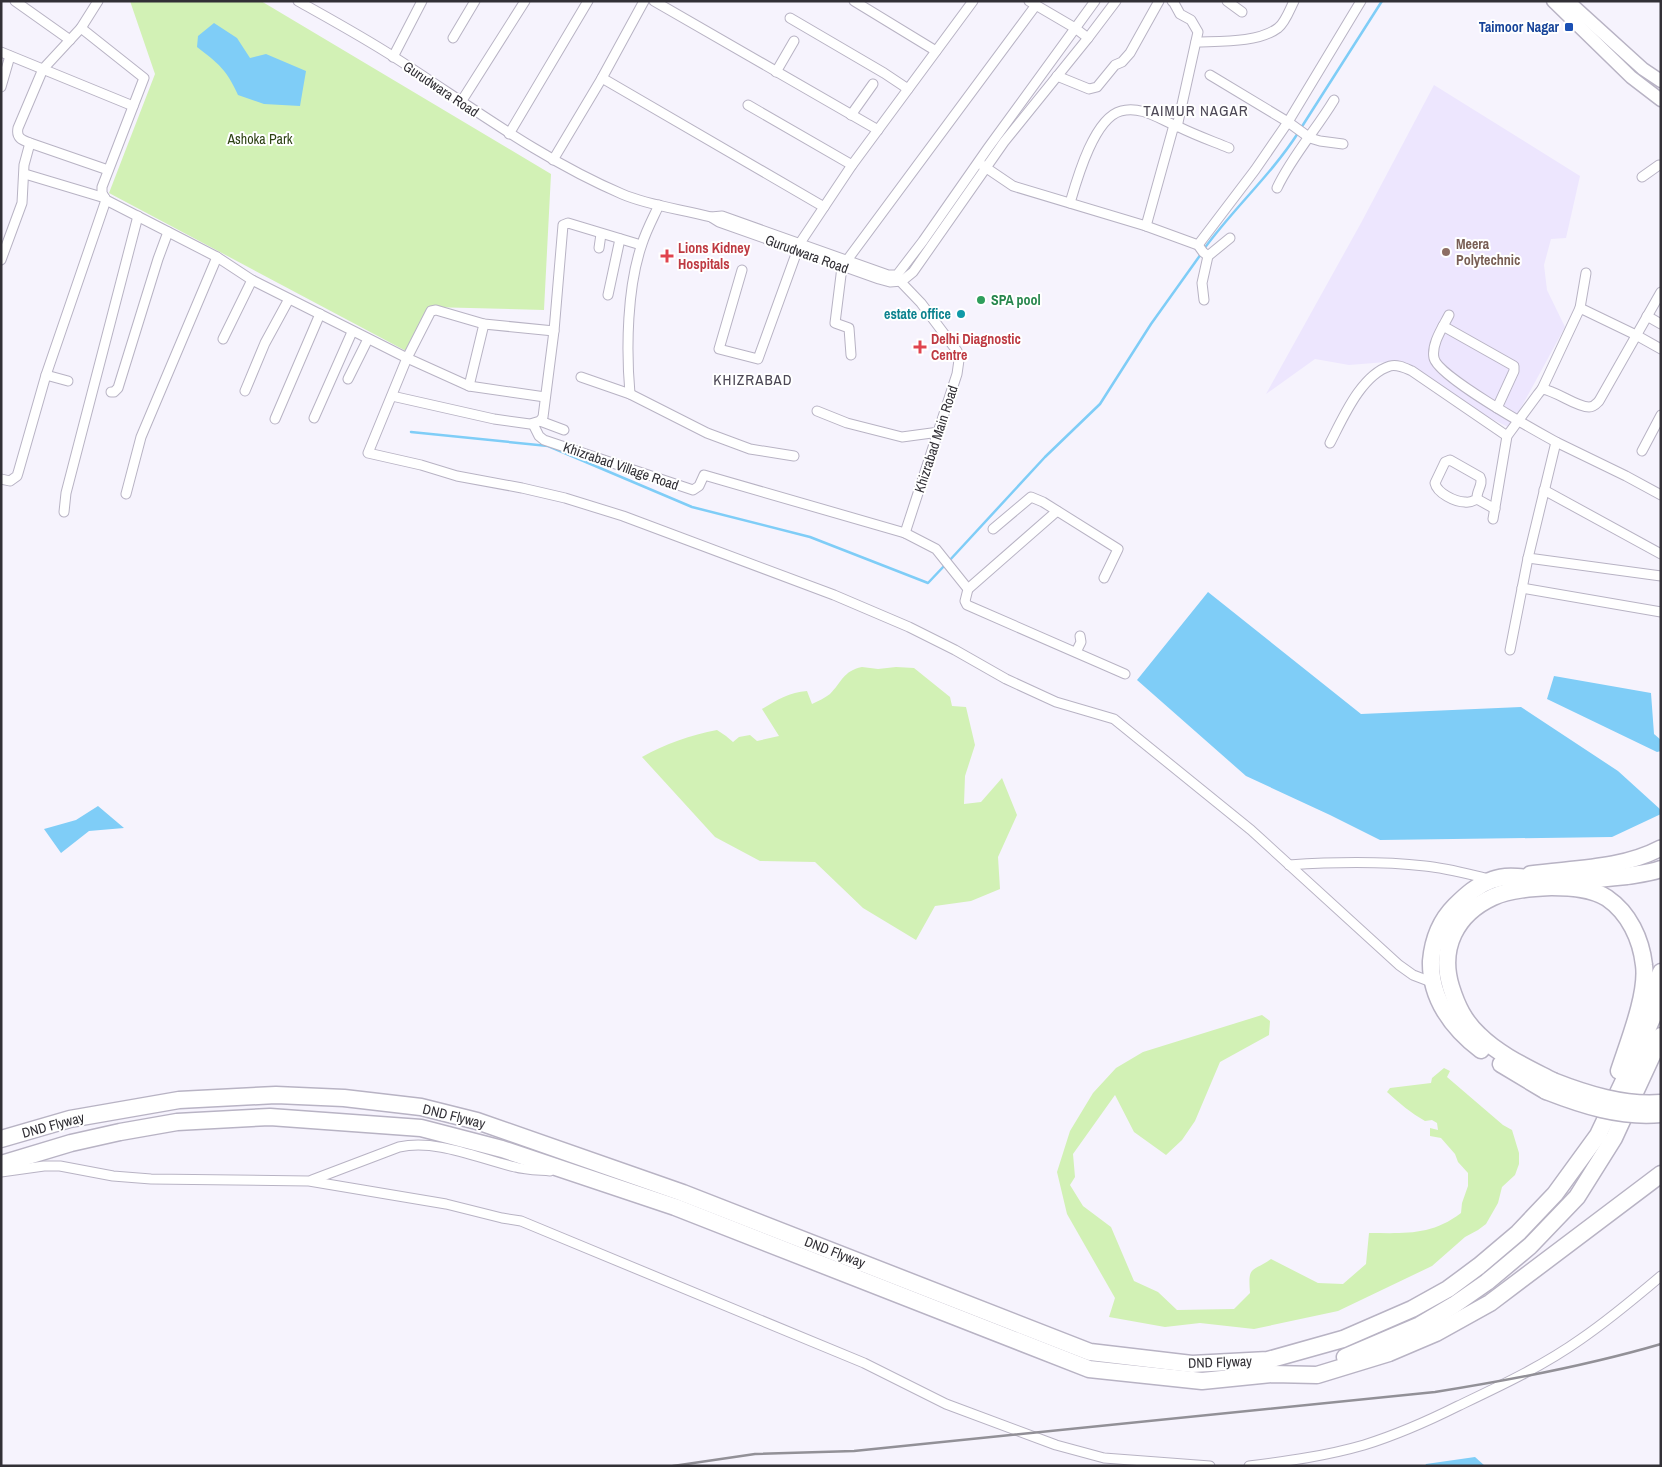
<svg xmlns="http://www.w3.org/2000/svg" width="1662" height="1467" viewBox="0 0 1662 1467" font-family="'Archivo Narrow',sans-serif">
	<style>
		.built { fill: #ede6fe }
		.green { fill: #d2f1b5 }
		.water { fill: #7fcdf7 }
		.lines { fill: none; stroke-linecap: round; stroke-linejoin: round }
		.stream { stroke: #7fcdf7; stroke-width: 2.5 }
		.minor-casing { stroke: #b8b3c4; stroke-width: 11 }
		.secondary-casing { stroke: #b8b3c4; stroke-width: 15 }
		.primary-casing { stroke: #b8b3c4; stroke-width: 18 }
		.motorway-casing { stroke: #b8b3c4; stroke-width: 19 }
		.minor { stroke: #fff; stroke-width: 9 }
		.secondary { stroke: #fff; stroke-width: 12 }
		.primary { stroke: #fff; stroke-width: 15 }
		.motorway { stroke: #fff; stroke-width: 16 }
		.rail { stroke: #929097; stroke-width: 2.5 }
		.motorway-bridge-casing { stroke: #b8b3c4; stroke-width: 19; stroke-linecap: butt }
		.motorway-bridge { stroke: #fff; stroke-width: 16 }
		.transit-dot { fill: #1a4fb4; stroke: #fff; stroke-width: 2 }
		.education-dot { fill: #8d6e63; stroke: #fff; stroke-width: 2 }
		.health-dot { fill: #e0444e; stroke: #fff; stroke-width: 2 }
		.leisure-dot { fill: #2e9e5b; stroke: #fff; stroke-width: 2 }
		.culture-dot { fill: #0f9aa8; stroke: #fff; stroke-width: 2 }
		.labels { text-anchor: middle; dominant-baseline: central; stroke-width: 4; stroke-linejoin: round; paint-order: stroke }
		.transit-label { font-size: 14px; font-weight: bold; fill: #164399; stroke: #fff; text-anchor: end }
		.street-label { font-size: 14px; fill: #323036; stroke: #fff }
		.park-label { font-size: 14px; fill: #2d4213; stroke: #fff }
		.education-label { font-size: 14px; font-weight: bold; fill: #785e54; stroke: #fff; text-anchor: start }
		.health-label { font-size: 14px; font-weight: bold; fill: #be3a42; stroke: #fff; text-anchor: start }
		.leisure-label { font-size: 14px; font-weight: bold; fill: #27864d; stroke: #fff; text-anchor: start }
		.culture-label { font-size: 14px; font-weight: bold; fill: #0d838f; stroke: #fff; text-anchor: end }
		.neighbourhood-label { font-size: 15px; letter-spacing: 1px; fill: #4d4856; stroke: #fff }
	</style>
	<rect width="100%" height="100%" fill="#f6f3fd"/>
	<path class="built" d="M1434,85L1580,176L1566,238L1551,239L1544,265L1547,290L1565,327L1510,428L1470,408L1420,371L1399,361L1349,365L1315,359L1266,394L1361,223Z"/>
	<g class="green">
		<path d="M130,1H261L551,174L544,310L430,307L406,351L109,193L155,74Z"/>
		<path d="M862,667L878,669L896,667L914,668L950,697L952,706L966,707L975,745L965,776L964,804L981,802L1002,778L1017,815L998,857L1000,889L971,901L935,906L916,940L863,908L815,862L760,861L715,837L642,757C665,744 691,735 717,730L726,736L733,742L739,737L750,735L757,741L779,736L762,709C777,700 790,692 807,691L812,704C818,701 825,698 830,694C842,682 843,671 862,667Z"/>
		<path d="M1262,1015L1270,1021L1269,1035L1220,1062L1195,1121L1182,1140L1166,1155L1134,1132L1115,1095L1073,1154L1075,1177L1070,1185L1083,1206L1111,1227L1134,1281L1158,1292L1177,1310L1234,1309L1250,1293C1248,1265 1251,1273 1271,1259L1318,1283L1343,1284L1366,1264L1369,1233C1404,1233 1431,1236 1461,1213L1462,1203L1468,1186V1173L1458,1162L1455,1154L1441,1138L1430,1136V1128L1438,1130L1437,1123L1432,1120L1425,1121C1411,1113 1399,1103 1387,1092L1390,1088L1431,1083L1432,1078L1444,1068L1450,1071L1447,1077L1503,1125L1512,1130L1519,1153V1164L1515,1175L1502,1187L1498,1203L1486,1224L1478,1230L1465,1237L1432,1266L1338,1311L1254,1329L1200,1323L1165,1327L1109,1317L1115,1298L1067,1214L1057,1172L1070,1131L1093,1093L1116,1068L1143,1052Z"/>
	</g>
	<g class="water">
		<path d="M214,23L237,38L250,58L266,54L306,71L300,106L264,104L238,95C227,70 218,63 197,47L198,36Z"/>
		<path d="M1208,592L1361,714L1521,707L1618,771L1661,810V814L1612,837L1380,840L1330,815L1246,776L1137,680Z"/>
		<path d="M1554,676L1651,693L1654,734L1661,740V751L1657,752L1547,699Z"/>
		<path d="M98,806L124,828L89,831L61,853L44,829L76,820Z"/>
		<path d="M1475,1457L1485,1466H1425L1426,1464Z"/>
	</g>
	<g class="lines">
		<g class="stream">
			<path d="M1301,128L1382,1"/>
			<path d="M1204,249C1233,209 1271,175 1298,133"/>
			<path d="M411,432L548,446L692,507L810,537L928,583L945,565"/>
			<path d="M949,561L1045,457L1100,404L1151,324L1201,254"/>
		</g>
		<g class="minor-casing">
			<g id="minor">
				<path d="M15,1L70,40"/>
				<path d="M98,1L81,28L43,69L18,128C16,138 22,140 30,143L108,170"/>
				<path d="M298,1C330,19 363,37 394,57C469,105 540,159 622,194C650,206 681,209 711,217L719,222L879,279L890,282L902,281L913,272L1004,142L1088,38L1116,1"/>
				<path d="M654,1L878,130"/>
				<path d="M854,1L936,51"/>
				<path d="M1029,1L1075,28L1088,38"/>
				<path d="M1172,1L1174,3L1180,14L1191,20L1198,32L1177,127"/>
				<path d="M1227,1L1242,12"/>
				<path d="M790,18L884,73L908,89"/>
				<path d="M81,28L144,78L102,187V193L106,200L217,257L252,280L407,358L469,386L545,397"/>
				<path d="M453,38L475,1"/>
				<path d="M1196,42C1220,41 1258,43 1278,28C1285,23 1290,9 1294,1"/>
				<path d="M1,52L133,106"/>
				<path d="M393,57L422,1"/>
				<path d="M776,72L794,41"/>
				<path d="M1210,75L1288,122L1310,138L1320,141L1343,144"/>
				<path d="M1057,76L1089,89L1097,87L1115,65L1122,62L1130,53L1159,1"/>
				<path d="M602,78L824,207"/>
				<path d="M1,87L10,56"/>
				<path d="M461,102L525,1"/>
				<path d="M748,105L852,165"/>
				<path d="M851,115L873,84"/>
				<path d="M509,134L588,1"/>
				<path d="M553,160L602,78L644,1"/>
				<path d="M982,165L1013,186L1146,226L1198,245L1203,252L1208,256"/>
				<path d="M25,174L105,198"/>
				<path d="M1642,177L1659,165"/>
				<path d="M1277,188C1292,156 1316,130 1334,100"/>
				<path d="M1070,203C1077,179 1094,118 1121,111C1141,105 1161,120 1179,127C1195,135 1212,141 1229,148"/>
				<path d="M711,217L722,216L888,275H897L923,241L988,148L1095,1"/>
				<path d="M1146,226L1174,125"/>
				<path d="M1198,245L1255,170L1288,122L1361,1"/>
				<path d="M599,248L601,234"/>
				<path d="M1,260L22,203L24,165L30,143"/>
				<path d="M742,270L719,349L758,359L800,243L852,165L973,1"/>
				<path d="M898,279L921,303L957,351L959,360L957,374L905,533"/>
				<path d="M608,295L620,239"/>
				<path d="M1204,300L1202,283L1208,256L1230,238"/>
				<path d="M1580,308L1586,273"/>
				<path d="M1449,315C1443,327 1431,344 1434,358C1437,376 1536,431 1556,442"/>
				<path d="M1647,316L1661,324"/>
				<path d="M1443,326L1514,366V371L1497,408"/>
				<path d="M554,331L484,324L436,310L431,311L407,358L368,453L421,465L457,476L522,488L565,498L623,516L834,595L909,627L955,650L1006,679L1056,702L1114,719L1251,830L1399,965L1413,975L1434,983"/>
				<path d="M223,339L252,280"/>
				<path d="M851,355L849,328L835,323L842,267L1036,5"/>
				<path d="M46,375L68,381"/>
				<path d="M581,377L630,394L707,433L750,449L794,456"/>
				<path d="M348,379L368,339"/>
				<path d="M469,386L484,324"/>
				<path d="M1542,389L1580,308L1636,335L1661,349"/>
				<path d="M245,391L265,343L289,299"/>
				<path d="M111,392H114L118,388L158,259L168,232"/>
				<path d="M630,394C626,349 627,287 642,244C646,231 653,218 659,205"/>
				<path d="M392,396L494,419L530,424L540,421L543,417L554,331L563,225L568,223L641,245"/>
				<path d="M817,411L847,423L902,437L939,432"/>
				<path d="M314,418L352,332"/>
				<path d="M275,419L320,314"/>
				<path d="M540,421L564,430"/>
				<path d="M533,424L539,436L544,440L693,490L699,486L704,475L905,533L936,549L968,589L965,601L967,605L1125,674"/>
				<path d="M1330,443C1343,418 1361,375 1390,366C1398,364 1405,368 1412,371L1507,436"/>
				<path d="M1642,451L1661,415"/>
				<path d="M1450,460L1480,477C1484,484 1476,491 1477,499C1473,501 1470,503 1465,502C1455,502 1437,493 1435,483L1445,462Z"/>
				<path d="M1,479L10,481L17,476L18,473L46,375L106,200"/>
				<path d="M1544,490L1661,554"/>
				<path d="M126,494L141,437L217,257"/>
				<path d="M1477,499L1495,509"/>
				<path d="M64,512L66,493L138,216"/>
				<path d="M1493,519L1507,436L1538,394L1542,389C1557,391 1576,407 1589,407C1594,407 1596,404 1599,401L1661,292"/>
				<path d="M993,529L1031,497L1043,502L1118,549L1104,578"/>
				<path d="M1528,558L1661,576"/>
				<path d="M1522,588L1661,612"/>
				<path d="M968,589L1057,511"/>
				<path d="M1510,650L1528,558L1556,442L1626,476L1661,495"/>
				<path d="M1076,652L1081,642L1080,636"/>
				<path d="M1289,865C1334,862 1379,861 1425,866C1446,868 1468,874 1490,879"/>
				<path d="M1,1172L44,1166H60L113,1176L151,1179L309,1181L446,1204L502,1218L521,1221L864,1363L946,1404L1056,1445L1104,1458L1210,1466"/>
				<path d="M312,1180L399,1147C437,1139 477,1158 515,1167C526,1170 538,1170 550,1171"/>
				<path d="M1249,1466C1288,1461 1326,1456 1364,1445C1396,1435 1428,1421 1458,1406C1500,1386 1543,1366 1581,1339C1609,1320 1635,1298 1661,1276"/>
			</g>
		</g>
		<g class="secondary-casing">
			<g id="secondary">
				<path d="M1553,1L1631,77L1661,100"/>
				<path d="M1568,1L1643,69L1661,81"/>
			</g>
		</g>
		<g class="primary-casing">
			<path id="primary" d="M1530,874C1574,868 1621,869 1661,848"/>
		</g>
		<g class="motorway-casing">
			<g id="motorway">
				<path d="M1647,1005L1661,972"/>
				<path d="M1481,1050C1452,1028 1430,998 1431,961C1433,939 1440,921 1455,906C1466,895 1477,885 1492,880C1508,874 1524,878 1540,879C1569,882 1599,879 1627,876C1639,874 1650,873 1661,869"/>
				<path d="M1501,1064L1546,1091"/>
				<path d="M1553,1081C1528,1068 1499,1055 1479,1035C1464,1021 1457,1006 1451,987C1439,948 1456,914 1493,897C1511,889 1533,888 1552,887C1570,887 1591,888 1607,898C1629,913 1641,939 1644,965C1648,994 1628,1043 1619,1071"/>
				<path d="M1,1139L70,1119L179,1100L276,1095L344,1098L421,1107L477,1121L683,1193L1090,1352L1192,1364L1268,1360L1343,1339L1412,1309L1448,1289L1479,1266L1518,1233L1555,1194L1598,1135L1636,1055L1661,998"/>
				<path d="M1,1164L71,1143L120,1132L177,1122L270,1117L421,1128L502,1149L675,1207L1089,1369L1202,1381L1272,1374L1317,1375L1389,1353L1436,1333L1490,1303L1661,1174"/>
				<path d="M1345,1357L1420,1325L1454,1305L1487,1282L1530,1246L1577,1197L1614,1138L1661,1036"/>
			</g>
		</g>
		<use href="#minor" class="minor"/>
		<use href="#secondary" class="secondary"/>
		<use href="#primary" class="primary"/>
		<use href="#motorway" class="motorway"/>
		<path class="rail" d="M673,1466L755,1454L854,1451L1435,1392C1511,1380 1586,1366 1661,1344"/>
		<g class="motorway-bridge-casing">
			<g id="motorway-bridge">
				<path d="M1553,1081C1586,1094 1624,1106 1661,1103"/>
				<path d="M1546,1091C1582,1105 1621,1118 1661,1114"/>
			</g>
		</g>
		<use href="#motorway-bridge" class="motorway-bridge"/>
	</g>
	<rect class="transit-dot" x="1564" y="22" width="10" height="10" rx="2.5"/>
	<circle class="education-dot" cx="1446" cy="252" r="5"/>
	<g class="health-dot">
		<path d="M664.5 248.5h5v5h5v5h-5v5h-5v-5h-5v-5h5z"/>
		<path d="M917.5 339.5h5v5h5v5h-5v5h-5v-5h-5v-5h5z"/>
	</g>
	<circle class="leisure-dot" cx="981" cy="300" r="5"/>
	<circle class="culture-dot" cx="961" cy="314" r="5"/>
	<g class="labels">
		<g class="transit-label">
			<text x="1559" y="27">Taimoor Nagar</text>
		</g>
		<g class="street-label">
			<text transform="translate(441 89) rotate(34)">Gurudwara Road</text>
			<text transform="translate(807 254) rotate(20)">Gurudwara Road</text>
			<text transform="translate(936 439) rotate(-72)">Khizrabad Main Road</text>
			<text transform="translate(621 466) rotate(19)">Khizrabad Village Road</text>
			<text transform="translate(454 1116) rotate(14)">DND Flyway</text>
			<text transform="translate(53 1125) rotate(-15)">DND Flyway</text>
			<text transform="translate(835 1252) rotate(21)">DND Flyway</text>
			<text transform="translate(1220 1362) rotate(-2)">DND Flyway</text>
		</g>
		<g class="park-label">
			<text x="260" y="139">Ashoka Park</text>
		</g>
		<g class="education-label">
			<text x="1456" y="244">Meera<tspan x="1456" dy="16">Polytechnic</tspan></text>
		</g>
		<g class="health-label">
			<text x="678" y="248">Lions Kidney<tspan x="678" dy="16">Hospitals</tspan></text>
			<text x="931" y="339">Delhi Diagnostic<tspan x="931" dy="16">Centre</tspan></text>
		</g>
		<g class="leisure-label">
			<text x="991" y="300">SPA pool</text>
		</g>
		<g class="culture-label">
			<text x="951" y="314">estate office</text>
		</g>
		<g class="neighbourhood-label">
			<text x="1196" y="110">TAIMUR NAGAR</text>
			<text x="753" y="379">KHIZRABAD</text>
		</g>
	</g>
	<rect width="1662" height="1467" fill="none" stroke="#323036" stroke-width="5"/>
</svg>
